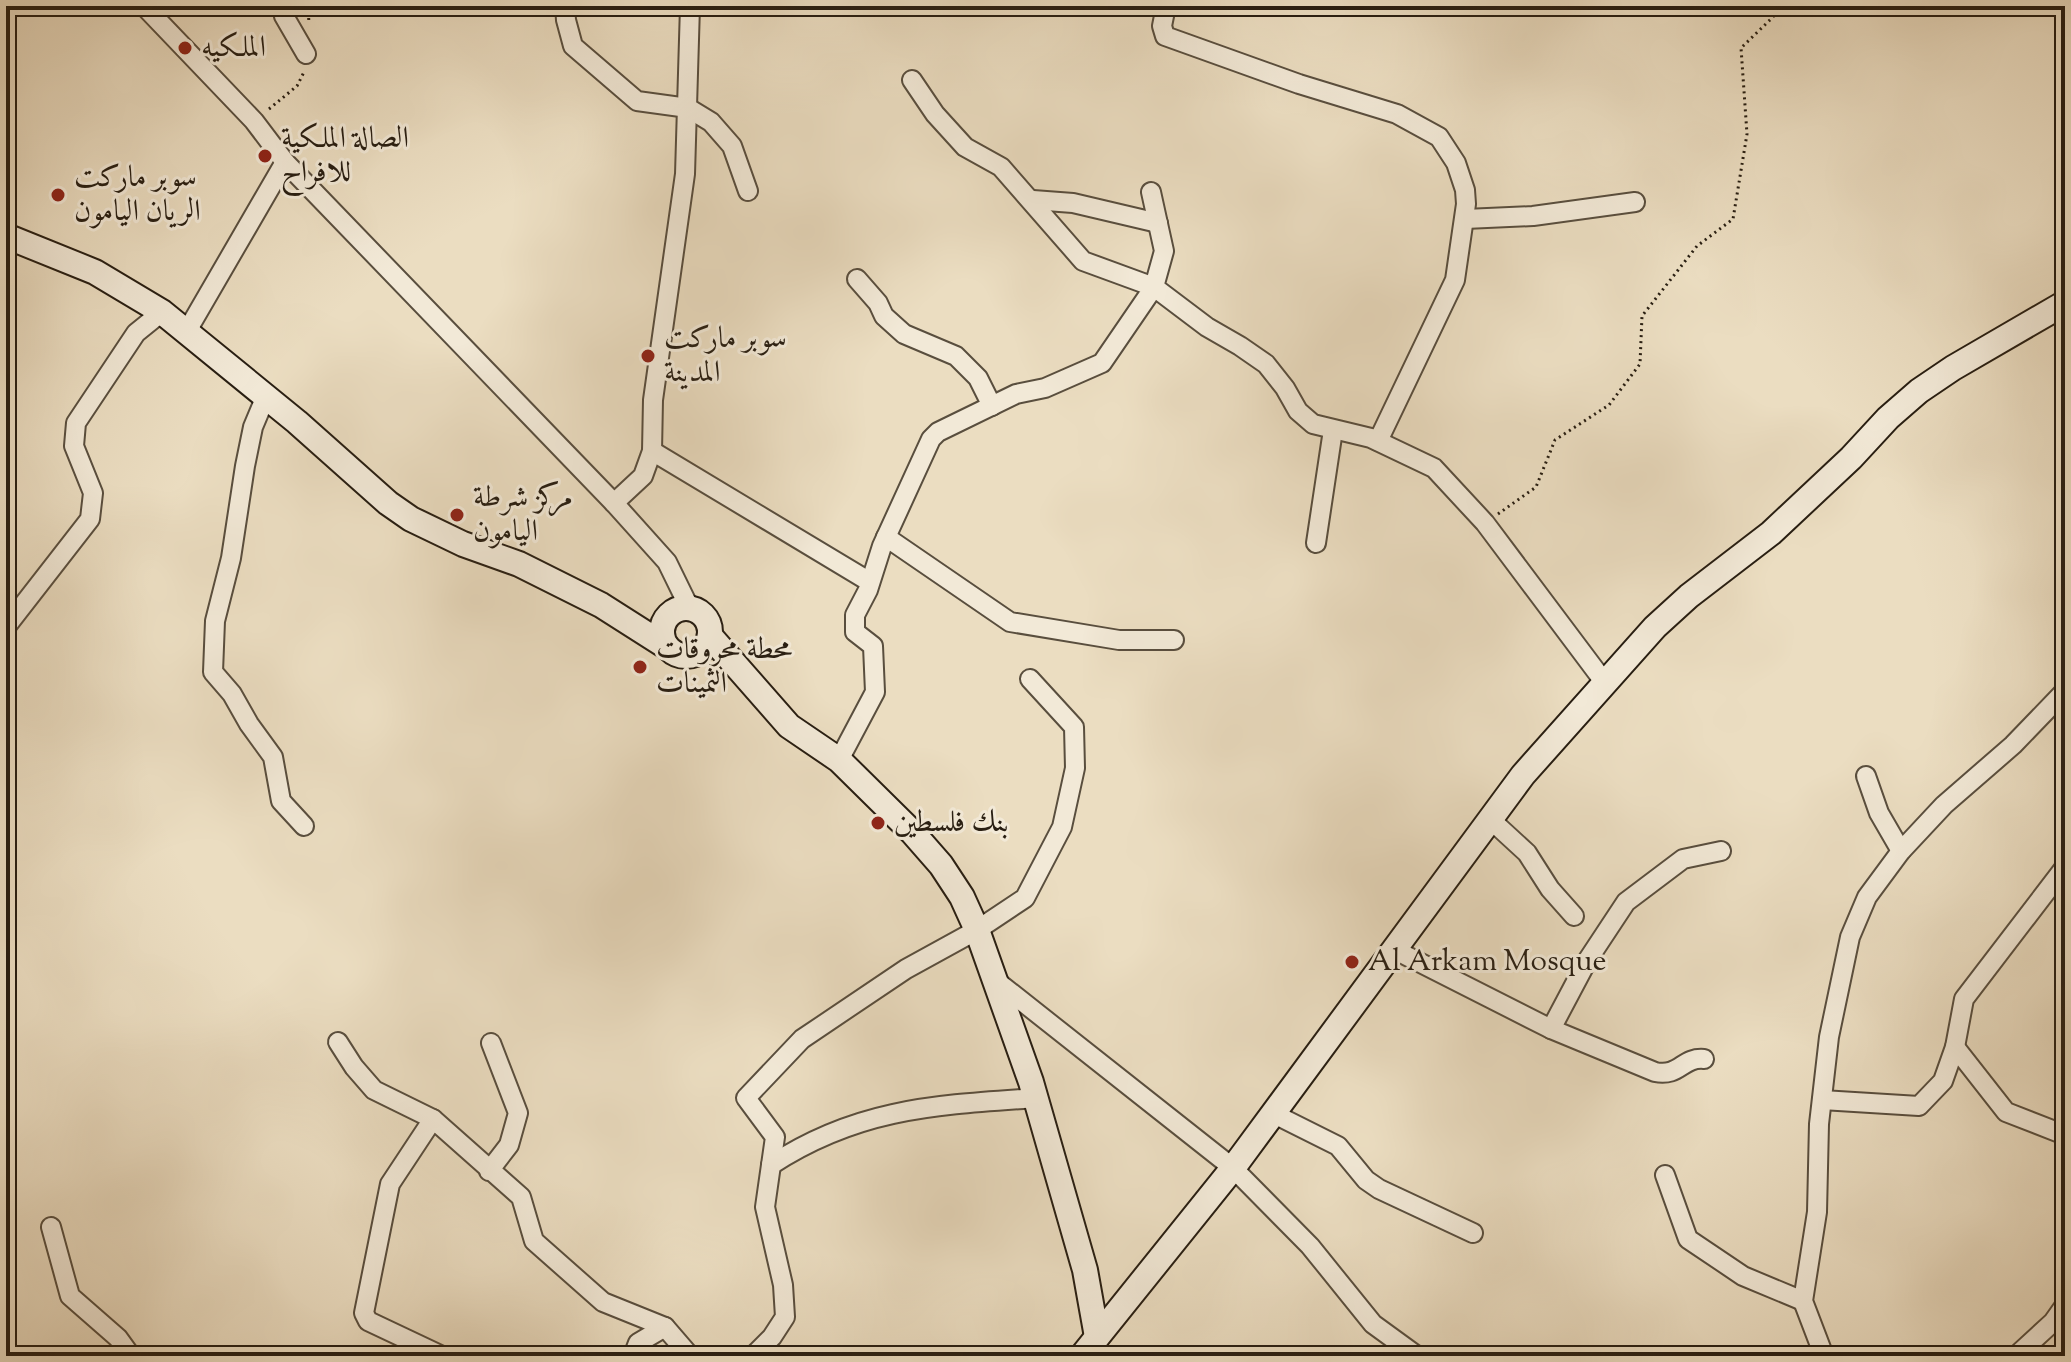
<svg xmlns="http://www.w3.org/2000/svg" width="2071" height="1362" viewBox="0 0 2071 1362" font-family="'Sorts Mill Goudy',Amiri,serif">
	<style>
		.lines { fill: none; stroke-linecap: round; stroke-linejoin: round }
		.street-casing { stroke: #594e3e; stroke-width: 22 }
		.secondary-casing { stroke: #281e12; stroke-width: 28 }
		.path { stroke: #281e12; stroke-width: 3; stroke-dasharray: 2 4; stroke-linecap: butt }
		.street { stroke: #f2e9d7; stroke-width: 18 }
		.secondary { stroke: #f2e9d7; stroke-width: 24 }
		.poi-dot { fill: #8f2418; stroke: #f2e9d7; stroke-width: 3 }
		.labels { text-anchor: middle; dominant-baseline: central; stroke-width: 6; stroke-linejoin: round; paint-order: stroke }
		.poi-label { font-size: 30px; fill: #281e12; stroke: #f2e9d7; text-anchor: start }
	</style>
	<rect width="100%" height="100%" fill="#ebddc1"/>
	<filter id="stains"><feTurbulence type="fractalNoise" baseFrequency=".0025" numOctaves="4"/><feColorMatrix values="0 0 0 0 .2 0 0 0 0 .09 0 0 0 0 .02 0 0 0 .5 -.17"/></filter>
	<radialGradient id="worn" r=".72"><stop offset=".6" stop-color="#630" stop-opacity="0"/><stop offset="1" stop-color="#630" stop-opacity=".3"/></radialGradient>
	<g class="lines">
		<g class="street-casing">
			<g id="street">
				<path d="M144,6L254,121L285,162L614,503L667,562L689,607"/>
				<path d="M282,6L284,16L306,54"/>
				<path d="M565,6L566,20L573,46L637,101L688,108L711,122L732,146L748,191"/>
				<path d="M1166,6L1162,26L1165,36L1299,84L1397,114L1439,137L1456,163L1465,190L1466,204L1455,280L1378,441"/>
				<path d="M1151,192L1164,251L1154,287L1207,327L1240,346L1266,364L1285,388L1298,411L1313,424L1371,438L1434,468L1485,523L1605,683"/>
				<path d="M1033,200L1073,203L1158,223"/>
				<path d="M1465,219L1533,216L1635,202"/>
				<path d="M857,279L878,303L884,316L904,334L956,356L978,378L992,406"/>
				<path d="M187,331L285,162"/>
				<path d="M266,396L253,427L245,466L231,558L215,621L213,672L232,694L249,724L273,757L281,801L304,826"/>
				<path d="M652,451L870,582"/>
				<path d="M614,503L643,476L652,451L653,400L685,174L690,6"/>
				<path d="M886,537L1010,622L1119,640H1174"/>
				<path d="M1316,543L1333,430"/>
				<path d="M6,627L90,519L93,493L74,446L76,423L136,333L162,312"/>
				<path d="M839,760L875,692L873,646L855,632V615L868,590L882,546L931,439L938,432L1016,394L1045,388L1102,363L1154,287L1083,261L1001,167L965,147L935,114L912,80"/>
				<path d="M1866,776L1879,813L1901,851"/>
				<path d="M1490,819L1527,853L1550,889L1574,916"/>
				<path d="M1395,950L1551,1029L1655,1072C1680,1077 1682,1057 1704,1059"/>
				<path d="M995,980L1233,1168L1310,1246L1373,1324L1417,1356"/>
				<path d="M1551,1029L1587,961L1626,902L1683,859L1721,851"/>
				<path d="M338,1042L354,1067L374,1090L433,1119"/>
				<path d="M1955,1047L2006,1112L2065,1135"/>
				<path d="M1822,1100L1919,1106L1943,1081L1955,1047L1964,999L2065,867"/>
				<path d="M1274,1114L1338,1146L1366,1180L1379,1189L1473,1233"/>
				<path d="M771,1165C858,1108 936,1105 1036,1098"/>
				<path d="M489,1171L509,1145L518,1113L491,1043"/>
				<path d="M1665,1175L1688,1239L1743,1276L1803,1301"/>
				<path d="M51,1227L70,1296L118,1338L131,1356"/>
				<path d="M442,1356L368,1321L364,1313L390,1184L433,1119L521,1197L534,1241L603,1302L665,1327L690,1356"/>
				<path d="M496,1356H503"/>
				<path d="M633,1356L638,1343L665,1327"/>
				<path d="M753,1356L772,1337L785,1317L783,1285L765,1207L775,1137L746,1098L802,1039L906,969L977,930L1025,898L1062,827L1075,768L1074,727L1030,679"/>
				<path d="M1824,1356L1803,1301L1817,1212L1819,1124L1829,1037L1850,937L1867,897L1901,851L1944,805L2013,745L2065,691"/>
				<path d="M2016,1356L2053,1322L2065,1305"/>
			</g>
		</g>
		<g class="secondary-casing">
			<g id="secondary">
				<path d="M6,236L95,272L162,312L297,422L388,503L411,519L463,544L519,564L601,605L667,647"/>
				<circle cx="686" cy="632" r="24"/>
				<path d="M710,636L789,726L839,760L913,833L941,865L962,897L977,930L1031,1082L1085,1270L1097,1337"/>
				<path d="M1082,1356L1233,1168L1523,775L1655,627L1689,596L1771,533L1851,458L1888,418L1919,391L1953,368L2065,303"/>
			</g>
		</g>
		<g class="path">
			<path d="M308,6L309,24"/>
			<path d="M269,109L297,86L304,72"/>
			<path d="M1498,514L1536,487L1555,440L1609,405L1640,364L1642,316L1697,246L1733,219L1747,134L1741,48L1773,17L1776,6"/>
		</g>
		<use href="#street" class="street"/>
		<use href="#secondary" class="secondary"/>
	</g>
	<g class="poi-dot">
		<circle cx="185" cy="48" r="8"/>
		<circle cx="265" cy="156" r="8"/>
		<circle cx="58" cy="195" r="8"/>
		<circle cx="648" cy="356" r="8"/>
		<circle cx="457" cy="515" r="8"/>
		<circle cx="640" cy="667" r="8"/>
		<circle cx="878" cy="823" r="8"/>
		<circle cx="1352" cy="962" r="8"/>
	</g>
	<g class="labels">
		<g class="poi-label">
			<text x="201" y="48">الملكيه</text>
			<text x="281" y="139">الصالة الملكية<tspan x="281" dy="34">للافراح</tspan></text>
			<text x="74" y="178">سوبر ماركت<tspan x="74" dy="34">الريان اليامون</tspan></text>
			<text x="664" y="339">سوبر ماركت<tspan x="664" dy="34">المدينة</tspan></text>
			<text x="473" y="498">مركز شرطة<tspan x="473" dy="34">اليامون</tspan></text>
			<text x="656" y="650">محطة محروقات<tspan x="656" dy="34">الثمينات</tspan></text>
			<text x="894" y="823">بنك فلسطين</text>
			<text x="1368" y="962">Al Arkam Mosque</text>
		</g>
	</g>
	<rect width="2071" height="1362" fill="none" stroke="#ebddc1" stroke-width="32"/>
	<rect x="8" y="8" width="2055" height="1346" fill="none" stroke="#281e12" stroke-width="4"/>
	<rect x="16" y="16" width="2039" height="1330" fill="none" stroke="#281e12" stroke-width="2"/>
	<rect width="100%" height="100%" filter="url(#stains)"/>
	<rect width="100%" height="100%" fill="url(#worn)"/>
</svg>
